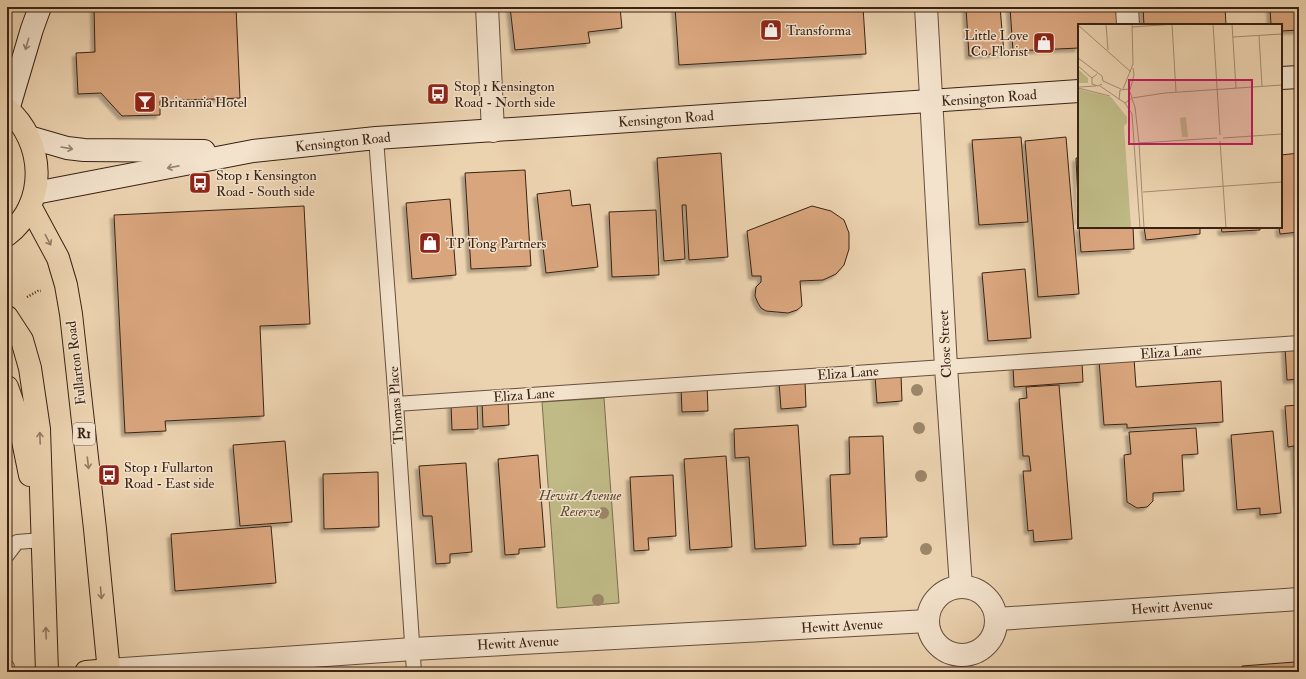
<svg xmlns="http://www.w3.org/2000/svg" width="1306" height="679" viewBox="0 0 1306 679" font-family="'IM FELL Double Pica',serif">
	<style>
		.green { fill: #bfba86; stroke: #7c6e4e }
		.building { fill: #d9a57d; stroke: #3a2315; filter: url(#shadow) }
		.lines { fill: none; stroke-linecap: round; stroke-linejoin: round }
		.service-casing { stroke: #664f3c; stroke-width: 16 }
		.minor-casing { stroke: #664f3c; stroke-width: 24 }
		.secondary-casing { stroke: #3a2315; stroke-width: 24 }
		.trunk-casing { stroke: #3a2315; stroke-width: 24 }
		.path { stroke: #3a2315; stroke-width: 2.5; stroke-dasharray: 1 2; stroke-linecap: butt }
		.service { stroke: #f3e2cc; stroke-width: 14 }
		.minor { stroke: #f3e2cc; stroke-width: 22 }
		.secondary { stroke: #f3e2cc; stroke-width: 22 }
		.trunk { stroke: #ecd3b0; stroke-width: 22 }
		.tree { fill: #9c876a }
		.oneway { stroke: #968270 }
		.oneway2 { stroke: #937b62 }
		.labels { text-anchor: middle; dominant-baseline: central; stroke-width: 3; stroke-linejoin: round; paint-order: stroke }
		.shield { fill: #f3e2cc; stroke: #725c4c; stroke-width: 1 }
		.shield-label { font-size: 13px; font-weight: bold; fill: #3a2315 }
		.poi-label { font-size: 14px; fill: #3a2315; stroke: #f3e2cc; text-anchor: start }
		.street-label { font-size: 14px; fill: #3a2315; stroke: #f3e2cc }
		.park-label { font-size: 14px; font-style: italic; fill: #5b4931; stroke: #f3e2cc }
		.inset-road { fill: none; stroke: #a58d72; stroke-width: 1 }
		.view { fill: #c2185b; fill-opacity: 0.15; stroke: #c2185b; stroke-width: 2 }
		.inset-edge { fill: none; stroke: #3a2315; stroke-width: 2 }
	</style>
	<defs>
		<filter id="shadow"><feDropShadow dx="-3.5" dy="3.5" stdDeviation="1" flood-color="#0004"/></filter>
	</defs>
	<rect width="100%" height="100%" fill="#ecd3b0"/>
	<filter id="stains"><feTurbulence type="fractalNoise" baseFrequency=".005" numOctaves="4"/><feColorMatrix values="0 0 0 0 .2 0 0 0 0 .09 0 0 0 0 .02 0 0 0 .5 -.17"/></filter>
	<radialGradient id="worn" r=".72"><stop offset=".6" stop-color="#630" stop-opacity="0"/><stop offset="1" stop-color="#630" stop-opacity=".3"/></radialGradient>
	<path class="green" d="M604,398L619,603L557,608L542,402Z"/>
	<g class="building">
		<path d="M94,7H236L240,98L160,101V115L122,116L101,93L78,94L76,53L95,52Z"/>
		<path d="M510,7H620L622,28L588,32L590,43L515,50Z"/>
		<path d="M675,7H863L866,54L679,65Z"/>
		<path d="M966,7H1000L1004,53L969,56Z"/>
		<path d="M1010,7H1116L1117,25H1079V48L1013,51Z"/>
		<path d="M1143,7H1225L1226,25H1144Z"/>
		<path d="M1270,7H1299V30L1281,31V25H1271Z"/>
		<path d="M1021,137L1028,222L979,225L972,140Z"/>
		<path d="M1066,137L1079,294L1038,297L1025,141Z"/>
		<path d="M721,153L728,257L689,260L686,205H682L685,259L664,261L657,158Z"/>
		<path d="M1299,153V232L1280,234L1279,227H1281V155Z"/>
		<path d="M1076,158H1079V221Z"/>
		<path d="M525,170L531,266L471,269L465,173Z"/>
		<path d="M570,190L572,206L590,204L598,267L546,273L537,194Z"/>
		<path d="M450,199L456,275L412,279L406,203Z"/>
		<path d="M304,206L310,324L260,326L264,416L165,421L166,431L125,433L114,215Z"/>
		<path d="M812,206L831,211L844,220L849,233V249L844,265L836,274L823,280L800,281L802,306L797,310L788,313L766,311L761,308L758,303L755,296L756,287L761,282V276H752L747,231Z"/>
		<path d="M656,210L659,275L612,277L609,212Z"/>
		<path d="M1079,227H1133L1134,249L1081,252Z"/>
		<path d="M1144,227H1200V234L1146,240Z"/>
		<path d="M1221,227H1260V230L1222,232Z"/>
		<path d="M1025,269L1031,338L988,341L982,273Z"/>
		<path d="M1299,346V379L1287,380L1285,347Z"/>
		<path d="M1134,358L1136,387L1221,381L1223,422L1127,428V424L1104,425L1099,360Z"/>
		<path d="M1082,362L1083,382L1014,387L1013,366Z"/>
		<path d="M901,375L902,401L877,403L875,376Z"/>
		<path d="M805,381L806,407L781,409L779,382Z"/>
		<path d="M707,384L708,411L682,412L681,386Z"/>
		<path d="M1059,385L1072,539L1034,542L1033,530L1028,531L1023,471H1031L1029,456H1023L1019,399L1027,398L1026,387Z"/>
		<path d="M508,399L509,425L483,427L482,400Z"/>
		<path d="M477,403L478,429L452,430L451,404Z"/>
		<path d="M1299,405V504H1298L1294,446L1288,447L1285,406Z"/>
		<path d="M798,425L806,546L755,549L749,457L735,458L734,429Z"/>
		<path d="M1196,428L1198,454L1182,455L1184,491L1153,493V501L1147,507L1137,508L1127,502L1124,455L1131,454L1129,432Z"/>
		<path d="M1273,431L1281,513L1260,515V508L1237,510L1231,435Z"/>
		<path d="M883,436L887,537L860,538V544L833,545L830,475L850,474L849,437Z"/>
		<path d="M285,441L292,522L240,526L233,445Z"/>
		<path d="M538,455L545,547L519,549V554L505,555L498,459Z"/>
		<path d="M726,456L732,547L690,550L684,459Z"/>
		<path d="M466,463L472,552L450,554V563L436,564L432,516H423L419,466Z"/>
		<path d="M378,472L379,527L324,529L323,474Z"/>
		<path d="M673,475L676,536L648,538L649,550L634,551L630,477Z"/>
		<path d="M271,526L276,583L175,591L171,534Z"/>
		<path d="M1295,662V672H1242V666Z"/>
	</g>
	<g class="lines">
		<g class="service-casing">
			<g id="service">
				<path d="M376,138L396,404L414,672"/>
				<path d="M396,404L1299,343"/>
				<path d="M7,555L17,542L42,540"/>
				<path d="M7,667V672"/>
			</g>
		</g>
		<g class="minor-casing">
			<g id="minor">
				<path d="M487,7L493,131"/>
				<path d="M926,7L946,367L961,587"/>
				<path d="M1127,7L1128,25"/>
				<circle cx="962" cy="621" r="34"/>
				<path d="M997,619L1299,599"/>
				<path d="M109,670L413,649L928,621"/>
			</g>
		</g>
		<g class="secondary-casing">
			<g id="secondary">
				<path d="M1281,78L1299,77"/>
				<path d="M8,110L32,29L40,7"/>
				<path d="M29,137L67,148L84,150L204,151"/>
				<path d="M35,193L253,151L376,138L1079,91"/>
			</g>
		</g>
		<g class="trunk-casing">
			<g id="trunk">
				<path d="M7,109C45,141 48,204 7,235"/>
				<path d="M30,206L58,258L66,285L71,314L95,529L109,672"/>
				<path d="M7,317L22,340L30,368L39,429L47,672"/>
				<path d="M7,387L19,421L30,475"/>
				<path d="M86,672L109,670"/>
			</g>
		</g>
		<path class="path" d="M27,297L38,291H41"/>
		<use href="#service" class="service"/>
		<use href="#minor" class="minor"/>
		<use href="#secondary" class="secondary"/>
		<use href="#trunk" class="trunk"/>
	</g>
	<g class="tree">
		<circle cx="917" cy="390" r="6"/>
		<circle cx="919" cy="428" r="6"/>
		<circle cx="921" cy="476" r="6"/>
		<circle cx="603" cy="513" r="6"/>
		<circle cx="926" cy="549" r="6"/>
		<circle cx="598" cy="600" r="6"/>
	</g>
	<defs><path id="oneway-shaft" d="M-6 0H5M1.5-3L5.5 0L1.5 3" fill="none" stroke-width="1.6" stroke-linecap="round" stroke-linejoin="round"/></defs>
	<g class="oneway">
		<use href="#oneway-shaft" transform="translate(27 44) rotate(106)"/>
		<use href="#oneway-shaft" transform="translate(67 148) rotate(10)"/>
		<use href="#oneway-shaft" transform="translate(173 167) rotate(169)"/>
	</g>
	<g class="oneway2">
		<use href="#oneway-shaft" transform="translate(48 240) rotate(62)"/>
		<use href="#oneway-shaft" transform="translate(40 438) rotate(-92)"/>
		<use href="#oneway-shaft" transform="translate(88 463) rotate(83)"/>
		<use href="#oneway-shaft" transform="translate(101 593) rotate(85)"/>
		<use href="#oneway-shaft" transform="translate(46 633) rotate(-92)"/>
	</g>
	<defs>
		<g id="shop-square" transform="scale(1.15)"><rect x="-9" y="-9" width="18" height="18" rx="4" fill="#8f2418" stroke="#f3e2cc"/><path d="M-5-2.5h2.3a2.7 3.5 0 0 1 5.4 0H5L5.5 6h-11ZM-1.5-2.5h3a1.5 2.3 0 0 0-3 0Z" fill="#fff"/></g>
		<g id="bus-square" transform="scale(1.15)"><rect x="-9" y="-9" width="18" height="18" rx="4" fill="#8f2418" stroke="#f3e2cc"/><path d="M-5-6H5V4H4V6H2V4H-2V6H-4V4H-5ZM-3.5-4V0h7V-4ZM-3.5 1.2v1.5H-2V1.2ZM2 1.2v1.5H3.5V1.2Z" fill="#fff"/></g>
		<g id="bar-square" transform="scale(1.15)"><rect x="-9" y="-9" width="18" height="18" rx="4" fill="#8f2418" stroke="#f3e2cc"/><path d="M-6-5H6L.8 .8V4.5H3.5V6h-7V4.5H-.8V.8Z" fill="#fff"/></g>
	</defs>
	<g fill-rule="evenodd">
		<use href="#shop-square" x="771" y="30"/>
		<use href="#shop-square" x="1044" y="43"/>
		<use href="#bus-square" x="438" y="94"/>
		<use href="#bar-square" x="145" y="102"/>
		<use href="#bus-square" x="200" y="183"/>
		<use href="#shop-square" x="430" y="243"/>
		<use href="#bus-square" x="109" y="475"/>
	</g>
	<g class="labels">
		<rect class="shield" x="73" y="423" width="22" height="22" rx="3"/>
		<g class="shield-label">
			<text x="84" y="434">R1</text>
		</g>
		<g class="poi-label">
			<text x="786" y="30">Transforma</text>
			<text x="1028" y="35" text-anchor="end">Little Love<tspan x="1028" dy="16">Co Florist</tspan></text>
			<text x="454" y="86">Stop 1 Kensington<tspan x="454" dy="16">Road - North side</tspan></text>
			<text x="160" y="102">Britannia Hotel</text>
			<text x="216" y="175">Stop 1 Kensington<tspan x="216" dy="16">Road - South side</tspan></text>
			<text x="446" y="243">TP Tong Partners</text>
			<text x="124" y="467">Stop 1 Fullarton<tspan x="124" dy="16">Road - East side</tspan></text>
		</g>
		<g class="street-label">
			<text transform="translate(989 98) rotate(-4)">Kensington Road</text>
			<text transform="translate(666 119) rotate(-4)">Kensington Road</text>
			<text transform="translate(343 142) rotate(-6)">Kensington Road</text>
			<text transform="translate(945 344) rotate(-93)">Close Street</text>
			<text transform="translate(1171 352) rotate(-4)">Eliza Lane</text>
			<text transform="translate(76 363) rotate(-97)">Fullarton Road</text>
			<text transform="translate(848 373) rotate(-4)">Eliza Lane</text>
			<text transform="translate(524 395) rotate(-4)">Eliza Lane</text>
			<text transform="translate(396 405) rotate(-94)">Thomas Place</text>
			<text transform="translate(1172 607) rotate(-4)">Hewitt Avenue</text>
			<text transform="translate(842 626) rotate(-3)">Hewitt Avenue</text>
			<text transform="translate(518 643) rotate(-3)">Hewitt Avenue</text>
		</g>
		<g class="park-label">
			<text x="580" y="495">Hewitt Avenue<tspan x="580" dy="16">Reserve</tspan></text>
		</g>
	</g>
	<g transform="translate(1078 24)">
		<rect width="204" height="204" fill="#ecd3b0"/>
		<path d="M0,45L10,54V59H0ZM0,65L33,73L49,93V99L46,102L53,204H0ZM108,93L110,113H104L102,94Z" fill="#bfba86"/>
		<path class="inset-road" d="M28,0L30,26M94,0L98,68M135,0L142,111M154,0L158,64M0,1L53,48M54,3L98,0M181,11L184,62M155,13L204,10M0,34L24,52L25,57M0,42L14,54M19,50L14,54V60L20,62L24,60M25,57L43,65M22,62L47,79L54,90L62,204M1,63L18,62M0,64L32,72M45,65L55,40L54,0M52,66L56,51L55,44M54,74L87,69L204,61M54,75L57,83L61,119L66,204M41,76L42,66L51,65L54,74L47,79M145,114L204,110M142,117L148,204M61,119L139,114M65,168L204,158"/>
		<path class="view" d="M51,56H174V120H51Z"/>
		<rect width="204" height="204" class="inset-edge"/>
	</g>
	<rect width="1306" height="679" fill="none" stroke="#ecd3b0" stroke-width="24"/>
	<rect x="8" y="8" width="1290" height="663" fill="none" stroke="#3a2315" stroke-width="2"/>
	<rect x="12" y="12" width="1282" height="655" fill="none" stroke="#3a2315"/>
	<rect width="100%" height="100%" filter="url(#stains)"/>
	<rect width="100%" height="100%" fill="url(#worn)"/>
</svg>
